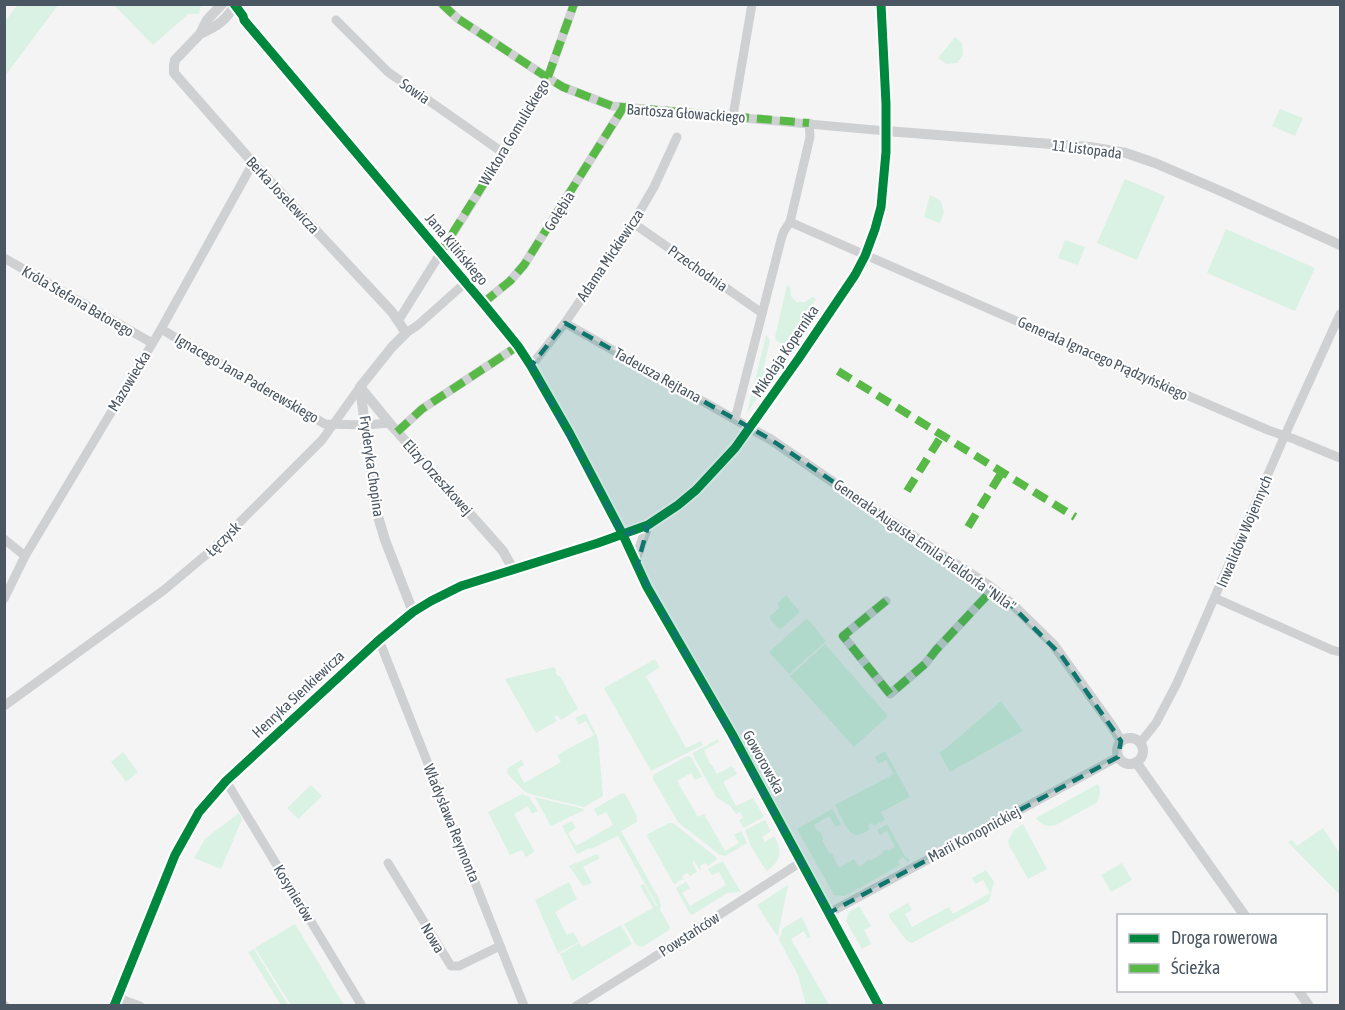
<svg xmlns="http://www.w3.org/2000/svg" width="1345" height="1010" viewBox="0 0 1345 1010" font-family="'Asap Condensed',sans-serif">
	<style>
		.green { fill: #d9f2e3 }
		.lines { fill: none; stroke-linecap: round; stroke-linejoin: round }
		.minor { stroke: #ced0d2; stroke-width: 9 }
		.tertiary { stroke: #ced0d2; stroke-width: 10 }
		.quiet { stroke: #58b947; stroke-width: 8; stroke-dasharray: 15 8; stroke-linecap: butt }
		.cycleway-casing { stroke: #fff; stroke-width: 13 }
		.cycleway { stroke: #00873e; stroke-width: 9 }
		.marked { fill: #0f766e; fill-opacity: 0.2; stroke: #0f766e; stroke-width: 4.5; stroke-dasharray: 12 8; stroke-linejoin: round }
		.labels { text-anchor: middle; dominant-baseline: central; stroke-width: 4.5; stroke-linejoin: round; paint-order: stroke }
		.street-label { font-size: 15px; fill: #4a5661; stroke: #fff }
	</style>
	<rect width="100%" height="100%" fill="#f4f4f4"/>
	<g class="green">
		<path d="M18,4L58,5L5,76V22Z"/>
		<path d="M114,5H201L199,14H188L153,45Z"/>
		<path d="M955,37L962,43L963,55L957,63L946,64L938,58Z"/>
		<path d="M1280,109L1303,118L1295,136L1272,126Z"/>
		<path d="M1125,179L1165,196L1137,260L1097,243Z"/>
		<path d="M930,195L941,201L944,212L940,223L924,217Z"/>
		<path d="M1226,229L1315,268L1295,311L1207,273Z"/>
		<path d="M1065,240L1085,247L1078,265L1058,258Z"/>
		<path d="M787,285L790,287L791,296L796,302H805L812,297L816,299L787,342C782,345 776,342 775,337Z"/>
		<path d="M766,335L770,340L763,370L765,373L770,372L788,345L793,347L747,413Z"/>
		<path d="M786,595L800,612L782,628L779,629L770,619V616L779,608L778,603Z"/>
		<path d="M807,618L826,641L789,674L769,652Z"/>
		<path d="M825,644L888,716L854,747L790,676Z"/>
		<path d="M655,659L662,673L659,668L646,676L686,748L701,741L703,745L651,771L604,688Z"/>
		<path d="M554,667L557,671L555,672L558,676H560L578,709L561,720L557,715L554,717L557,721L536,733L505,679Z"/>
		<path d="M1001,701L1023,731L950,772L939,752L944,750Z"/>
		<path d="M584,714H586L598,738L603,796L584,807L530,794L524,791L507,773L508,768L521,760L524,765L517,769L524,783L561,762L557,755L594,735L586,721L579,725L575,718Z"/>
		<path d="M718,739L719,742L704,750L710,764H711L717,774L732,766L737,774L723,782L736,806L753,798L764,817L743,828L739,820L743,818L740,812L736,814L730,806L716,797L693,755V753Z"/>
		<path d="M885,751L910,797L881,812L885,820L874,826L872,823L868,825L870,829C867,831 862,835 857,835C848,836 839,812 835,805L894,774L886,760L878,764L875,757Z"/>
		<path d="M123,752L138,772L126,782L111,762Z"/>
		<path d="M687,756L691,757L702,777L695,780L691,773L677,781L698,817L704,814L725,851L739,843L734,835L741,831L747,843L725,856L720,855L678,822L653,779V775Z"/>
		<path d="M1098,784C1101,790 1101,797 1096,803L1058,824C1050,828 1041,826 1036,818Z"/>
		<path d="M311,785L322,796L298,819L287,808Z"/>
		<path d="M622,793L625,794L637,816L636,819L637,822L621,831L659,899L661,905L660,910L670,927L669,930L642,947L636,945L624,924L653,908L640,886L644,884L656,906L657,905L618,836L591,849L590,848L577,854L562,826L572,821L576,828L568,833L576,846L613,825L606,812L598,816L594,809Z"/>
		<path d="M522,794L529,797L538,811L532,814L528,806L514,814L534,851V852L526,857L522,850L510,855L488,812Z"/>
		<path d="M535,797L584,809V810L551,826Z"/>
		<path d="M832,809L841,824L836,827L829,816L814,825L818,832L820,831L824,839L822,840L830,854L832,853L839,868L854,859L859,867L865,863V862L869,859L870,861L883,853V851L887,849L888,851L895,847L887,831L880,835L877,830L887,824L906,858H908L910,861L907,862L903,857L898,861L900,865L845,896L834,895L797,829Z"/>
		<path d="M239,813L242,819L221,869L194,858L205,839Z"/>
		<path d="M765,820L771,831L762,837L765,842L774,836C783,851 781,861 767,871L761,863L751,846L745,830Z"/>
		<path d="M669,823H673L678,827L717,858V859L708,866L706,863L700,866L701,869L700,870L694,861L692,862L697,872L690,876L688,873L682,876L683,879L674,884L647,836L648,834Z"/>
		<path d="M1023,824L1047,869L1028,879L1010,847L1008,841L1014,830Z"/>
		<path d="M1323,828L1340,854V895L1288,842L1292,840L1297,846Z"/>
		<path d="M597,854L600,858L583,867L592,883L583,886L569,866Z"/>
		<path d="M721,862H723L741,892L727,893L692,915L690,914L676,888L686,882L690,888L682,893L690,906L726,885L719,872L712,875L708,869Z"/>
		<path d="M1122,863L1132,880L1111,892L1101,875Z"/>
		<path d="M986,870L994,882L989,901L912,943L907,941L889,917V914L908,903L912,910L905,914L912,927L949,907L953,914L990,893L983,880L975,884L972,878Z"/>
		<path d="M569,882L577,899L555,912L567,935L573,932L579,942L558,953L535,900Z"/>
		<path d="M788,885L778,935L777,936L757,905Z"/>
		<path d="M859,906L871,926L864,930L871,944L862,949L846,921L849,912Z"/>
		<path d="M802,917L811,937L808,938L804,931L791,939L829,1005H806L798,975L779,940L783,928Z"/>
		<path d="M295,924L344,1005H291L255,948Z"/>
		<path d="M621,925L632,944L572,981L560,954L579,943L582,947Z"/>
		<path d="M254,949L288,1005H281L248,952Z"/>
	</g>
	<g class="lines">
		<g class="minor">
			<path d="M234,4L243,16L244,20L483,303L518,346L531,366L570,434L623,535"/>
			<path d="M442,4L457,18L548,78L563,87L612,106L886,131"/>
			<path d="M336,20L388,72L502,152"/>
			<path d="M733,116L752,4"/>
			<path d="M790,222L1133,372L1268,430L1294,439L1340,458"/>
			<path d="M633,223L762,313"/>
			<path d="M4,258L152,343"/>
			<path d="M483,303L510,281L524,265L623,108"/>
			<path d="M398,321L544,88L574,4"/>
			<path d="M565,323L750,428"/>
			<path d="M161,329L325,424L366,425L389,423"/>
			<path d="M406,333L418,325L465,283"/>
			<path d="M531,366L565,323L633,223L654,187L677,137"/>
			<path d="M735,419L782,236L784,231L790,222L810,137L809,123"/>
			<path d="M397,432L422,409L518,346"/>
			<path d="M4,539L25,556"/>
			<path d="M1215,598L1332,650L1340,652"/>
			<path d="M4,599L25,556L161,329L253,163"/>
			<path d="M886,601L843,636L890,694L925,664L936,650L993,589"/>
			<path d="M379,640L524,1006"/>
			<path d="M4,706L164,590L213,549L322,440L360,387"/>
			<path d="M1140,743L1156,723L1176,685L1196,640L1285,435L1340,314"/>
			<path d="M226,781L362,1006"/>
			<path d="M388,863L451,966H459L500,946"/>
			<path d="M829,913L1118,757"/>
			<path d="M118,996L126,1001L140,1006"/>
			<path d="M4,1005L5,1006"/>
			<path d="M576,1006L648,961L801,862"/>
		</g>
		<g class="tertiary">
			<path d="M222,4L207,20L200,34L175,60L174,65V73L253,163L392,312L406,333L392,347L360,387"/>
			<path d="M200,34C216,27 227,20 235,4"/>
			<path d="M886,131L1090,147L1126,153L1155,163L1223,192L1340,245"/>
			<path d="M360,387L392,426L503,551L513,569"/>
			<path d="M360,388L377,513L385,540L413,612"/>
			<path d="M750,428L770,439L893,523L988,585L1012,604L1053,644L1112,726L1121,741"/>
			<path d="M623,535L647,587L732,734L879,1006"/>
			<path d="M635,561L648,525"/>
			<circle cx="1130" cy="751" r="13"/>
			<path d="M1136,762L1245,916"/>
			<path d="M1298,990L1309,1006"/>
			<path d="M114,1006L175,855L199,812L226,781L379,640L413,612L431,601L461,586L598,543L648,525L678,505L696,490L735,448L799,358L855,275L865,256L875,229L881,207L886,152V104L881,4"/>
		</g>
		<g class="quiet">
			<path d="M442,4L457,18L548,78L563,87L612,106L809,123"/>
			<path d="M440,253L544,88L574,4"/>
			<path d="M483,303L510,281L524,265L623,108"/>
			<path d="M838,371L1075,517"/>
			<path d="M397,432L422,409L518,346"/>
			<path d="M907,491L942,435"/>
			<path d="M968,527L1002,472"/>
			<path d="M886,601L843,636L890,694L925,664L936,650L993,589"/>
		</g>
		<g class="cycleway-casing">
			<g id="cycleway">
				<path d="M234,4L243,16L244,20L483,303L518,346L531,366L570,434L623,535L647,587L732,734L879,1006"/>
				<path d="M114,1006L175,855L199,812L226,781L379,640L413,612L431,601L461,586L598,543L648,525L678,505L696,490L735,448L799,358L855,275L865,256L875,229L881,207L886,152V104L881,4"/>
			</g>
		</g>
		<use href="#cycleway" class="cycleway"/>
	</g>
	<path class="marked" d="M565,323L770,439L1001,595L1061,655L1121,741L1118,757L829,913L637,566L648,526L623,535L531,366Z"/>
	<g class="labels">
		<g class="street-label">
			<text transform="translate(415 91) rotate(35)">Sowia</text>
			<text transform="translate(686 113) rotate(4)">Bartosza Głowackiego</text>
			<text transform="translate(514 132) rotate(-59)">Wiktora Gomulickiego</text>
			<text transform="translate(1087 149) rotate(7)">11 Listopada</text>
			<text transform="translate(283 195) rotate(47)">Berka Joselewicza</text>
			<text transform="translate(559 211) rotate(-58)">Gołębia</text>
			<text transform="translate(457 249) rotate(50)">Jana Kilińskiego</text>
			<text transform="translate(610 255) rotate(-56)">Adama Mickiewicza</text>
			<text transform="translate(698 268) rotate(35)">Przechodnia</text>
			<text transform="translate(78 301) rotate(30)">Króla Stefana Batorego</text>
			<text transform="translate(785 351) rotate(-56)">Mikołaja Kopernika</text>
			<text transform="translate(1103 358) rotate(24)">Generała Ignacego Prądzyńskiego</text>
			<text transform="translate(658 375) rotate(29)">Tadeusza Rejtana</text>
			<text transform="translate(247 378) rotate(30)">Ignacego Jana Paderewskiego</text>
			<text transform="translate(129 381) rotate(-59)">Mazowiecka</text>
			<text transform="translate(372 466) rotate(82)">Fryderyka Chopina</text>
			<text transform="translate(438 477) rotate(48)">Elizy Orzeszkowej</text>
			<text transform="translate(1244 531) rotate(-67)">Inwalidów Wojennych</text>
			<text transform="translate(223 539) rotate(-45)">Łęczysk</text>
			<text transform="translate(925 545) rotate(35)">Generała Augusta Emila Fieldorfa "Nila"</text>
			<text transform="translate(298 694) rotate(-43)">Henryka Sienkiewicza</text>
			<text transform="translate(764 762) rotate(61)">Goworowska</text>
			<text transform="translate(452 823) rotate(68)">Władysława Reymonta</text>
			<text transform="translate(974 834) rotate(-28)">Marii Konopnickiej</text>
			<text transform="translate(294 893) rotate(59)">Kosynierów</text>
			<text transform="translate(689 934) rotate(-33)">Powstańców</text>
			<text transform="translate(433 938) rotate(59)">Nowa</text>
		</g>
	</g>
	<rect width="1345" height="1010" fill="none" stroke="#4a5661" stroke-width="12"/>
	<rect x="1117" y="914" width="210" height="78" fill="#ffffff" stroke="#b7bbc0" stroke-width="1.5"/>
	<rect x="1129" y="934" width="30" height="9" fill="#00873e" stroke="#b7bbc0" stroke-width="1.5"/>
	<text x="1171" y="944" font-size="18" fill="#4a5661">Droga rowerowa</text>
	<rect x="1129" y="964" width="30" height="9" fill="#58b947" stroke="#b7bbc0" stroke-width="1.5"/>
	<text x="1171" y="974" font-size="18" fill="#4a5661">Ścieżka</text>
</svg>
